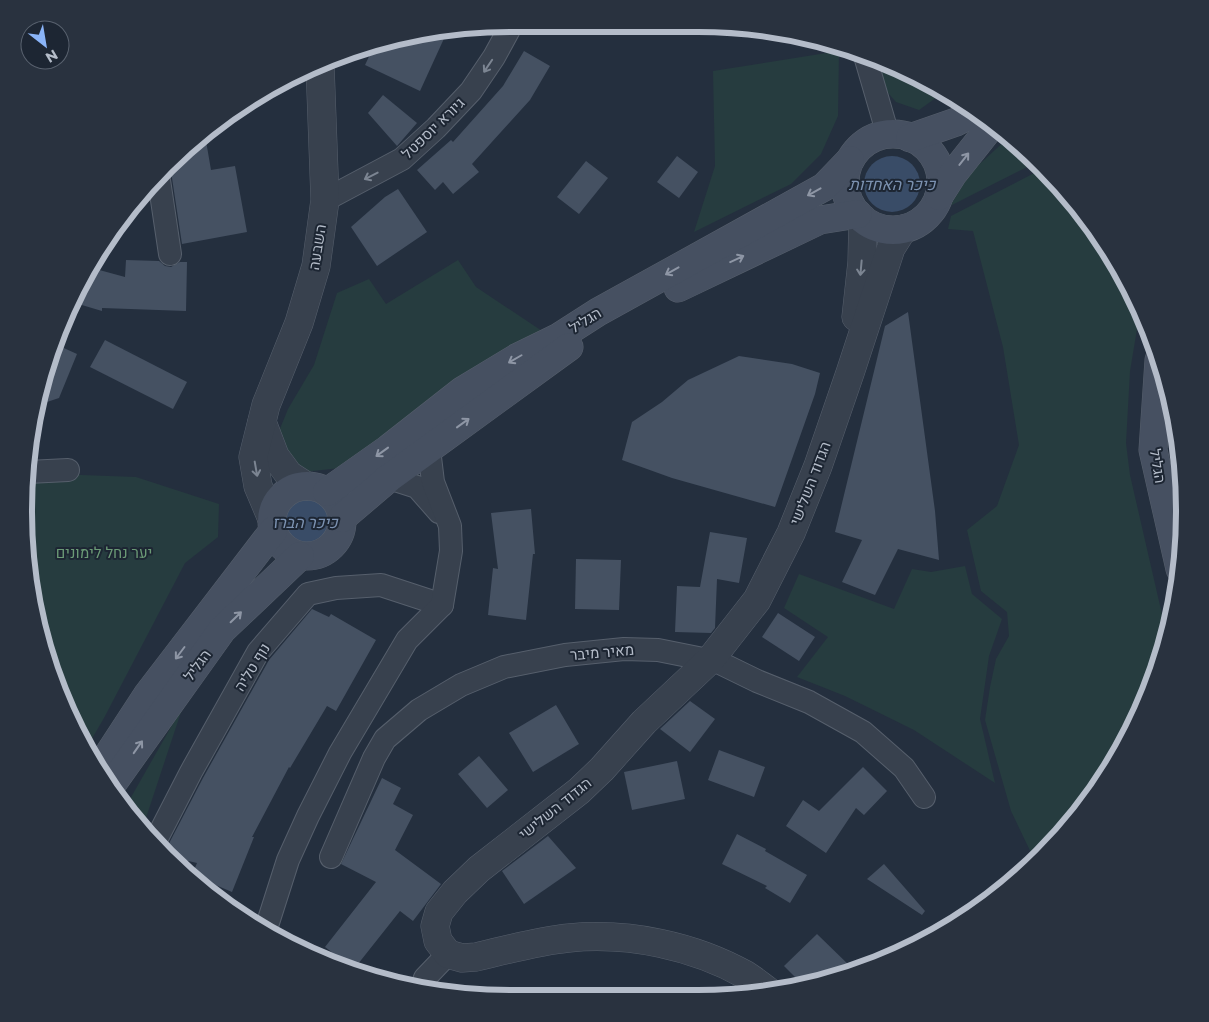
<svg xmlns="http://www.w3.org/2000/svg" width="1209" height="1022" viewBox="0 0 1209 1022" font-family="Montserrat,Heebo,sans-serif">
	<style>
		.green { fill: #263c3f }
		.water { fill: #394c67 }
		.building { fill: #455162 }
		.lines { fill: none; stroke-linecap: round; stroke-linejoin: round }
		.minor-casing { stroke: #565f6c; stroke-width: 24 }
		.tertiary-casing { stroke: #565f6c; stroke-width: 29 }
		.secondary-casing { stroke: #565f6c; stroke-width: 29 }
		.minor { stroke: #38414e; stroke-width: 22 }
		.tertiary { stroke: #38414e; stroke-width: 28 }
		.secondary { stroke: #465061; stroke-width: 28 }
		.oneway { stroke: #7c8592 }
		.oneway2 { stroke: #8e96a5 }
		.labels { text-anchor: middle; dominant-baseline: central; stroke-width: 4; stroke-linejoin: round; paint-order: stroke }
		.street-label { font-size: 15px; fill: #b4bcc9; stroke: #1d2633 }
		.park-label { font-size: 15px; fill: #6b9a76; stroke: #1d2633 }
		.water-label { font-size: 16px; font-style: italic; fill: #7c92b1; stroke: #1d2633 }
		.rim { fill: none; stroke: #b4bcc9; stroke-width: 6 }
	</style>
	<rect width="100%" height="100%" fill="#242f3e"/>
	<g class="green">
		<path d="M839,51L838,116L821,154L791,184L694,232L715,166L713,71Z"/>
		<path d="M879,61L913,74L944,92L919,110L896,102L882,86Z"/>
		<path d="M1008,138L1037,162L950,206L971,172Z"/>
		<path d="M1044,168L1103,241L1142,314L1138,323L1130,371L1126,443L1130,475L1167,636L1148,698L1103,782L1042,856L1035,861L1011,811L985,720L990,687L996,659L1009,636L1007,612L981,591L967,530L997,506L1019,445L1003,347L973,231L948,229L951,216Z"/>
		<path d="M458,260L476,287L545,333L340,468L304,472L291,459L277,436L288,409L314,365L337,293L369,279L386,304Z"/>
		<path d="M28,473L136,477L219,504L218,537L185,563L104,718L87,747L61,697L28,575Z"/>
		<path d="M965,566L972,594L1002,619L989,656L980,719L995,783L914,730L845,696L797,677L828,637L784,608L799,574L894,609L912,569L931,572Z"/>
		<path d="M183,706L143,827L126,806Z"/>
	</g>
	<g class="water">
		<circle cx="892" cy="184" r="28"/>
		<path d="M303,493C326,495 345,519 328,540C316,554 291,554 281,537C279,533 280,527 280,522C280,503 284,497 303,493Z"/>
	</g>
	<g class="building">
		<path d="M447,32L420,91L365,65L375,44L385,40Z"/>
		<path d="M524,51L550,66L530,100L472,164L479,172L453,194L443,182L435,190L417,170L451,140L453,142L503,86Z"/>
		<path d="M383,95L417,123L397,146L368,113Z"/>
		<path d="M205,135L211,170L235,166L247,232L182,244L172,178L167,170L190,144Z"/>
		<path d="M677,156L698,172L679,198L657,182Z"/>
		<path d="M586,161L608,178L579,214L557,197Z"/>
		<path d="M398,189L427,232L377,266L351,227L385,197Z"/>
		<path d="M126,260L159,261L165,266L171,267L180,262H187L186,311L102,308V311L75,303L92,268L125,277Z"/>
		<path d="M908,312L935,511L939,560L898,549L875,595L842,582L862,540L835,532L885,326Z"/>
		<path d="M105,340L187,382L173,409L90,367Z"/>
		<path d="M55,344L77,354L59,398L38,405L50,354Z"/>
		<path d="M739,356L792,364L820,373L815,394L775,507L672,478L622,460L632,422L662,402L688,380Z"/>
		<path d="M531,509L535,554H533L526,620L488,615L493,568L498,569L491,513Z"/>
		<path d="M710,532L747,538L739,583L717,579L715,628L711,633L675,632L677,586L700,587Z"/>
		<path d="M576,559L621,560L619,610L575,609Z"/>
		<path d="M312,609L329,617L331,614L376,640L336,711L327,706L290,768L289,767L252,837H254L232,892L192,875L197,863L167,856L164,853L203,778L269,660Z"/>
		<path d="M778,613L815,637L799,661L762,637Z"/>
		<path d="M690,701L715,719L690,752L660,729Z"/>
		<path d="M556,705L579,744L533,772L509,733Z"/>
		<path d="M719,750L765,767L754,797L708,780Z"/>
		<path d="M479,756L508,790L487,808L458,774Z"/>
		<path d="M677,761L685,799L632,810L624,772Z"/>
		<path d="M863,767L887,791L864,815L856,808L826,853L786,826L803,800L819,811Z"/>
		<path d="M382,778L401,788L393,804L413,815L395,850L441,884L413,921L400,911L354,969L325,947L376,882L341,864Z"/>
		<path d="M737,834L766,849L765,851L807,875L790,903L765,888L767,886L722,864Z"/>
		<path d="M548,836L576,868L524,904L502,871Z"/>
		<path d="M884,864L925,911L922,915L867,879Z"/>
		<path d="M817,934L854,970L804,986L784,966Z"/>
	</g>
	<g class="lines">
		<g class="minor-casing">
			<g id="minor">
				<path d="M865,56L888,135"/>
				<path d="M159,180L170,254"/>
				<path d="M325,200L402,159L436,128L471,91L494,57L512,24"/>
				<path d="M28,472L68,470"/>
				<path d="M389,478L417,487L439,512"/>
				<path d="M1159,481L1182,476"/>
				<path d="M155,842L191,772L258,652L308,594L336,588L381,585L442,605"/>
				<path d="M331,857L374,758L385,739L419,710L461,685L504,667L565,655L624,649L658,650L718,662L757,681L809,702L863,732L904,768L924,797"/>
				<path d="M265,932L288,860L308,816L340,753L407,640L442,605L451,551L450,526L433,482L429,449"/>
				<path d="M422,986L425,978L448,954"/>
			</g>
		</g>
		<g class="tertiary-casing">
			<g id="tertiary">
				<path d="M856,317L862,262L863,219"/>
				<path d="M262,422L275,456L289,475L306,486"/>
				<path d="M272,519L258,486L253,457L266,405L299,323L316,266L325,200L320,65"/>
				<path d="M768,991C761,986 754,980 746,975C694,946 629,932 569,938C538,941 506,950 476,957L462,958L448,954L438,941L435,926L439,912L455,892L479,869L579,791L602,769L644,722L710,660L757,600L791,533L818,466L850,373L891,248L903,229"/>
			</g>
		</g>
		<g class="secondary-casing">
			<g id="secondary">
				<circle cx="893" cy="182" r="48"/>
				<path d="M910,138L956,122L976,112"/>
				<path d="M939,196L953,174L992,125"/>
				<path d="M678,288L820,220L858,214"/>
				<path d="M1159,360L1153,450L1180,569"/>
				<circle cx="307" cy="521" r="35"/>
				<path d="M327,492L388,449L462,391L518,357L559,337L598,312L824,187L850,160"/>
				<path d="M342,518L389,478L569,347"/>
				<path d="M99,769L148,694L273,531"/>
				<path d="M110,787L222,630L300,556"/>
			</g>
		</g>
		<use href="#minor" class="minor"/>
		<use href="#tertiary" class="tertiary"/>
		<use href="#secondary" class="secondary"/>
	</g>
	<defs><path id="oneway-shaft" d="M-6 0H5M1.5-3L5.5 0L1.5 3" fill="none" stroke-width="1.6" stroke-linecap="round" stroke-linejoin="round" transform="scale(1.25)"/></defs>
	<g class="oneway">
		<use href="#oneway-shaft" transform="translate(488 66) rotate(124)"/>
		<use href="#oneway-shaft" transform="translate(371 176) rotate(153)"/>
		<use href="#oneway-shaft" transform="translate(861 268) rotate(95)"/>
		<use href="#oneway-shaft" transform="translate(256 469) rotate(80)"/>
	</g>
	<g class="oneway2">
		<use href="#oneway-shaft" transform="translate(964 159) rotate(-52)"/>
		<use href="#oneway-shaft" transform="translate(814 192) rotate(151)"/>
		<use href="#oneway-shaft" transform="translate(737 259) rotate(-25)"/>
		<use href="#oneway-shaft" transform="translate(672 271) rotate(151)"/>
		<use href="#oneway-shaft" transform="translate(515 359) rotate(150)"/>
		<use href="#oneway-shaft" transform="translate(463 423) rotate(-36)"/>
		<use href="#oneway-shaft" transform="translate(382 452) rotate(144)"/>
		<use href="#oneway-shaft" transform="translate(236 617) rotate(-44)"/>
		<use href="#oneway-shaft" transform="translate(180 653) rotate(127)"/>
		<use href="#oneway-shaft" transform="translate(138 747) rotate(-55)"/>
	</g>
	<g class="labels">
		<g class="street-label">
			<text transform="translate(433 128) rotate(-44)">גיורא יוספטל</text>
			<text transform="translate(317 247) rotate(-81)">השבעה</text>
			<text transform="translate(585 320) rotate(-32)">הגליל</text>
			<text transform="translate(1158 466) rotate(81)">הגליל</text>
			<text transform="translate(810 483) rotate(-69)">הגדוד השלישי</text>
			<text transform="translate(602 652) rotate(-5)">מאיר מיבר</text>
			<text transform="translate(197 665) rotate(-54)">הגליל</text>
			<text transform="translate(252 667) rotate(-58)">נוף טליה</text>
			<text transform="translate(555 808) rotate(-39)">הגדוד השלישי</text>
		</g>
		<g class="park-label">
			<text x="104" y="552">יער נחל לימונים</text>
		</g>
		<g class="water-label">
			<text x="892" y="184">כיכר האחדות</text>
			<text x="305" y="522">כיכר הברז</text>
		</g>
	</g>
	<path d="M0 0H1209V1022H0ZM510 32H698A478 478 0 0 1 1176 510V512A478 478 0 0 1 698 990H510A478 478 0 0 1 32 512V510A478 478 0 0 1 510 32Z" fill="#29323f" fill-rule="evenodd"/>
	<path class="rim" d="M510 32H698A478 478 0 0 1 1176 510V512A478 478 0 0 1 698 990H510A478 478 0 0 1 32 512V510A478 478 0 0 1 510 32Z"/>
	<g transform="translate(45 45) rotate(149)"><circle r="24" fill="#1d2633" stroke="#59626f"/>
	<path d="M0-4L9 19L0 12L-9 19Z" fill="#8ab4f8"/>
	<text y="-8" font-size="14" font-weight="bold" text-anchor="middle" fill="#b4bcc9">N</text>
	</g>
</svg>
